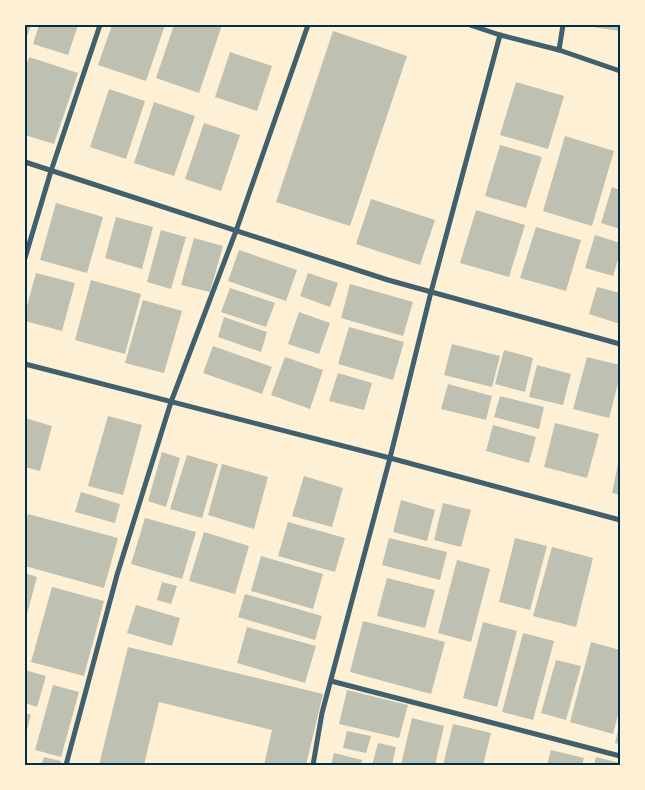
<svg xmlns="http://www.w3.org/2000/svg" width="645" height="790" viewBox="0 0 645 790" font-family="'Sofia Sans Condensed',sans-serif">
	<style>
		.building { fill: #bec0b2 }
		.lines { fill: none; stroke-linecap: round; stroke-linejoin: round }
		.minor { stroke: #3f606c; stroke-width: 5 }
		.neatline { fill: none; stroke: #003049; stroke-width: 2 }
	</style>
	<rect width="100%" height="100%" fill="#fdf0d5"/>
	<g class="building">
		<path d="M25,25H31L25,43Z"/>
		<path d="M39,25H78L68,55L33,44Z"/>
		<path d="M112,25H165L146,81L98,65Z"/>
		<path d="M174,25H222L199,93L156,78Z"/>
		<path d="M593,25H620V31L593,27Z"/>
		<path d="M333,31L407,56L350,226L276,202Z"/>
		<path d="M230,52L272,66L257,111L215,97Z"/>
		<path d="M29,57L78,73L54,144L25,135V70Z"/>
		<path d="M516,82L564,96L548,149L500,135Z"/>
		<path d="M109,89L145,101L126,159L90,147Z"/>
		<path d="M154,102L195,116L174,176L134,163Z"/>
		<path d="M204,123L240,135L221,191L185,179Z"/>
		<path d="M565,136L614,151L592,226L543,211Z"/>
		<path d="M500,145L542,157L526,208L485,196Z"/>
		<path d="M612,187L620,190V229L601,223Z"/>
		<path d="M371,199L435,220L420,265L356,244Z"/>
		<path d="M56,203L103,217L87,273L40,260Z"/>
		<path d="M476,210L525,225L509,277L460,263Z"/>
		<path d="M116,217L153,227L142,269L105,258Z"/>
		<path d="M536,227L581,240L566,291L520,278Z"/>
		<path d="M161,230L186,237L171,289L147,282Z"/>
		<path d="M595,235L620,243V253L613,276L585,268Z"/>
		<path d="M194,238L223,246L210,292L181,285Z"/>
		<path d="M239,250L297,270L286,301L228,281Z"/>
		<path d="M36,273L75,283L62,331L25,321V313Z"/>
		<path d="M308,273L338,283L330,307L300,296Z"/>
		<path d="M91,280L141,294L125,354L75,340Z"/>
		<path d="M350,284L413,302L403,336L341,318Z"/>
		<path d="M597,287L620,293V324L589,314Z"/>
		<path d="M230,288L275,303L266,327L221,312Z"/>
		<path d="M143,300L182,311L164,373L125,363Z"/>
		<path d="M299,312L330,323L319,354L288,344Z"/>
		<path d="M224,317L267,332L261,352L218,337Z"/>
		<path d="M349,327L404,342L393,380L338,364Z"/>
		<path d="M452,344L500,356L492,387L444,375Z"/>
		<path d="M213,346L272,367L262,394L203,373Z"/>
		<path d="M504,350L533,358L525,392L495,384Z"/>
		<path d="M285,357L323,370L310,409L271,395Z"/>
		<path d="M587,357L620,365V376L609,418L573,409Z"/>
		<path d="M537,365L571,374L563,405L529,397Z"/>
		<path d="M338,373L372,383L364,410L329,401Z"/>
		<path d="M448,384L492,396L486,420L441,409Z"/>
		<path d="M500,396L544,407L539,429L494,417Z"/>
		<path d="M108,416L142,425L123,495L88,486Z"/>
		<path d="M25,418L52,426L40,471L25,467Z"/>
		<path d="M555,423L599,434L587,478L544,467Z"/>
		<path d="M493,425L536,437L529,463L486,451Z"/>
		<path d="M162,452L180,458L166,507L148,501Z"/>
		<path d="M187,455L218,464L202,518L170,509Z"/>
		<path d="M619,459H620V495L612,493Z"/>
		<path d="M222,464L268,477L254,529L208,515Z"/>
		<path d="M304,476L343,488L332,527L292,516Z"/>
		<path d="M81,492L120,504L115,523L75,512Z"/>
		<path d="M401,500L435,510L427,541L393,532Z"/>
		<path d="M443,503L471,510L461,547L434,540Z"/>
		<path d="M28,514L118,538L104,588L25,566V526Z"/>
		<path d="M145,518L196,532L182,579L131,564Z"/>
		<path d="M288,522L345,538L335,572L278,556Z"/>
		<path d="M204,532L249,546L235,594L189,581Z"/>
		<path d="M389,538L447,552L440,580L382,565Z"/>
		<path d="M515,538L547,546L530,610L499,602Z"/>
		<path d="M552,547L593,558L576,627L533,616Z"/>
		<path d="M261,556L323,574L313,609L251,591Z"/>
		<path d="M457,560L490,569L471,642L438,633Z"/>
		<path d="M25,573L37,577L26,618H25Z"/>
		<path d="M387,578L435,590L425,628L377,616Z"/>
		<path d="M162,582L177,586L171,604L157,600Z"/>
		<path d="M52,587L104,601L84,676L31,662Z"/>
		<path d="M245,594L322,616L315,640L238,617Z"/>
		<path d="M136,605L180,618L172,646L127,633Z"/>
		<path d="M363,621L445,642L431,694L350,672Z"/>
		<path d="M483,622L517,631L497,707L463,698Z"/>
		<path d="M247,627L316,646L305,683L237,663Z"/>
		<path d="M523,633L554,641L533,720L502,712Z"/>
		<path d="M591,642L620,650V707L613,734L570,722Z"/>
		<path d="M128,647L323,694L306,765H264L272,730L159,702L144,765H99Z"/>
		<path d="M556,660L581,666L566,720L541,713Z"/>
		<path d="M25,670L46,676L37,707L25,703Z"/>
		<path d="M53,685L79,692L61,757L35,750Z"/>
		<path d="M347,690L408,705L399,738L339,724Z"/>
		<path d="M25,713L31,715L26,733H25Z"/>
		<path d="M412,718L444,726L435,765H401Z"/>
		<path d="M453,724L491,733L483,765H443Z"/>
		<path d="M619,727L620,728V744L615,743Z"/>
		<path d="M347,731L371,736L366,753L343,748Z"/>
		<path d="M378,743L396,747L392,765H372Z"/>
		<path d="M551,750L584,758L582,765H547Z"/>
		<path d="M334,753L362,760L361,765H331Z"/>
		<path d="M44,757L61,761L60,765H41Z"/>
		<path d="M596,757L620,763V765H594Z"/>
	</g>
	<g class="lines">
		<g class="minor">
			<path d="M470,25L500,35L559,50L620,71"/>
			<path d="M559,50L563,25"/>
			<path d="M25,162L388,280L620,344"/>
			<path d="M25,258L51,171L100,25"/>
			<path d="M25,364L390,458L620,520"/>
			<path d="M331,681L620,756"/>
			<path d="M66,765L117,575L171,402L236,231L308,25"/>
			<path d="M313,765L322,713L390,458L431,292L500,35"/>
		</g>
	</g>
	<rect width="645" height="790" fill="none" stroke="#fdf0d5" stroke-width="52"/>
	<rect x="26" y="26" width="593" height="738" class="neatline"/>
</svg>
